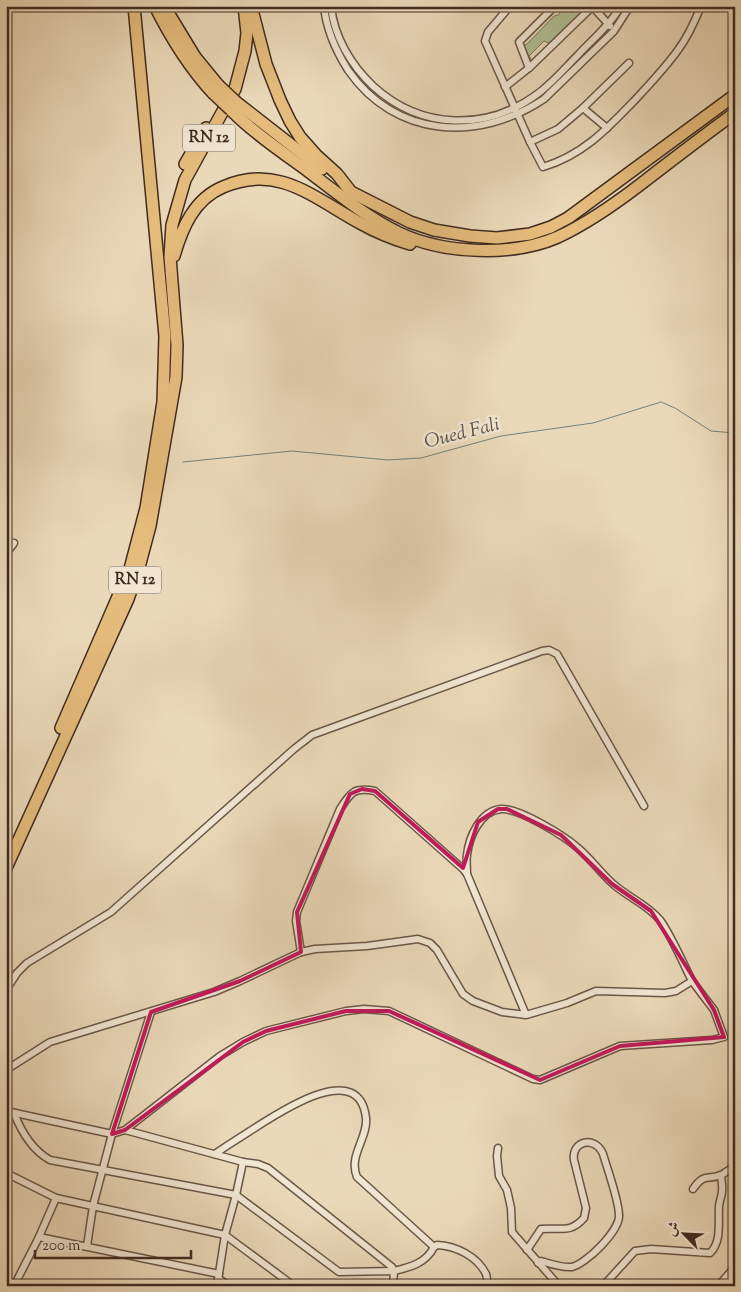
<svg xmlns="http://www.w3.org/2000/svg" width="741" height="1292" viewBox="0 0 741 1292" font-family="'Sorts Mill Goudy',Amiri,serif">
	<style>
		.green { fill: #b0c095; stroke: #78765b }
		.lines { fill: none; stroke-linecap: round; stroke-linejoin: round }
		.stream { stroke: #758179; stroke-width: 1 }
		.street-casing { stroke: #6a5747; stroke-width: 9 }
		.highway-casing { stroke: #402c21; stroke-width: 14 }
		.street { stroke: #f1e6d2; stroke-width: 6 }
		.highway { stroke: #e5bc7c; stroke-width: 11 }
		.highway-bridge-casing { stroke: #402c21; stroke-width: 14; stroke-linecap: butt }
		.highway-bridge { stroke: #e5bc7c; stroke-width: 11 }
		.marked { fill: none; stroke: #c2185b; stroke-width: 4; stroke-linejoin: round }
		.labels { text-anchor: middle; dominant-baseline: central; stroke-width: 5; stroke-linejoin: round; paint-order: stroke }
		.shield { fill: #f1e6d2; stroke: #756456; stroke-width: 1 }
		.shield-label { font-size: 16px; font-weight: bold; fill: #402c21 }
		.water-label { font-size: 19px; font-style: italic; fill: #564f46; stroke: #f1e6d2 }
	</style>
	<rect width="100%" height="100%" fill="#ead9b9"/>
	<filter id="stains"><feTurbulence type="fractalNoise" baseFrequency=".004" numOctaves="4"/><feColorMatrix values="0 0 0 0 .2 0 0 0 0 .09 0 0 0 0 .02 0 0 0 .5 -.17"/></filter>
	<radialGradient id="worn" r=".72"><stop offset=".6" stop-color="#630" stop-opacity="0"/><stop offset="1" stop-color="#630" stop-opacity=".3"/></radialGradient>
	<path class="green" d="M585,6L586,8L549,43L544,41L529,56L531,59L529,58L523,44L526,45L554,16L558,15L565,8L572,13L578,7Z"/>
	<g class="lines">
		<path class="stream" d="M183,462L292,451L388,460L421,458L501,436L593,423L661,402L675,408L711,431L735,433"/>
		<g class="street-casing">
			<g id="street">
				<path d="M324,6C326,28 336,51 348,70C395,138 478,143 544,99L614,31L630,6"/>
				<path d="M331,6C334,37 351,65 373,86C421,130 488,132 540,92C554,81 566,67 578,55C593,39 610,25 621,6"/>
				<path d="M510,6L488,32L485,41L530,142L543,167C583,155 607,129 635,100C650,84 665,68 678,50C687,38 695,21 701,6"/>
				<path d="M592,6L610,26"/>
				<path d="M529,68L519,42L550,11"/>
				<path d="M505,87L529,68L592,7"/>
				<path d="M607,128L583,108L629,63"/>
				<path d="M530,142L558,129L583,108"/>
				<path d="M6,554L14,543"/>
				<path d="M301,952L296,921L297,912L340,809C351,792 354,787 375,791L463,869L467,874"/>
				<path d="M6,990L17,973L27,963L111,912L294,749L312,735L542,651L549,650L557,654L644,806"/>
				<path d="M6,1070L50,1042L214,992L240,981L301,952L315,949L367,946L418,939L430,943L437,950L463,994L473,1001L502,1012L526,1015L567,1003L596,991L665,993L676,991L692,981C683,963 671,935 660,920C647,904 627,897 612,883C600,872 590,858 578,848C563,835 519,808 501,809C480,811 469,837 467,855C466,861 467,868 467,874L526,1015"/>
				<path d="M6,1111L112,1134L125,1130L243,1162L258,1164L268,1168L392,1267L394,1271C411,1267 426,1263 434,1247"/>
				<path d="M14,1113C21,1131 32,1150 50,1160L236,1195L339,1272L394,1271L393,1286"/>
				<path d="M125,1130L220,1056L243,1042L266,1031L346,1011L364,1009L389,1011L533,1079L540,1080L620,1046L712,1040L724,1037L714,1010L692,981"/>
				<path d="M498,1148L497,1156L499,1176L507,1190L511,1208L512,1232L559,1286"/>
				<path d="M215,1154C226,1146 238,1139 250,1131C274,1116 359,1056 366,1118C368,1138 348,1156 357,1177L434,1247L437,1245C456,1246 477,1256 486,1274C487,1277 487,1282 488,1286"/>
				<path d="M6,1173L56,1198"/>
				<path d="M693,1189C705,1172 706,1181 721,1175C725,1173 730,1169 735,1166"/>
				<path d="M39,1237L219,1274"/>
				<path d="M87,1246L93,1206L112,1134L151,1012"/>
				<path d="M527,1250L541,1229C560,1227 570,1234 584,1218L586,1208L574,1160C571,1141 595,1135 603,1154C608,1171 618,1198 619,1214C621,1230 586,1264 572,1267C562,1268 551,1264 541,1261L538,1263"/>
				<path d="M219,1279L229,1286"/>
				<path d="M15,1284L25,1286"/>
				<path d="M14,1286L39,1237L56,1198L225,1235L294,1286"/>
				<path d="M217,1286L225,1235L236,1195L243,1162"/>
				<path d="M603,1286L635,1251L651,1249L710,1253C722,1242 718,1221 719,1207C719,1202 722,1196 722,1191C723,1186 721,1180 721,1175"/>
				<path d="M718,1286L735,1267"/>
			</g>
		</g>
		<g class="highway-casing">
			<g id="highway">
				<path d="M155,6C171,38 189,67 213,93"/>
				<path d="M164,6L195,57L218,85"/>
				<path d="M251,6L266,64L280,100L290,121L300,137L316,155L337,174L351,192L410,222L434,230L470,236L497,238L530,234L551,227L568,218L735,95"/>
				<path d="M236,102L322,169"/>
				<path d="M231,110C254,133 282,152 308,171C337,193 366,217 399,233C444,254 512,257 558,237C588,223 615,204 641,184C672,160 703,136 735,113"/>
				<path d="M185,164L206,128"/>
				<path d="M174,256C182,228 194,199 223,187C278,163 314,198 360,223C376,232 393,239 410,244"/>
				<path d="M61,728L130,569L146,508L163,402L165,336L134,6"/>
				<path d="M6,868L128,599L138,571L150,526L176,377L177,345L170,257L172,225L185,180L235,89L245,51L247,33L244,6"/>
			</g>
		</g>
		<use href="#street" class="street"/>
		<use href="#highway" class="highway"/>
		<g class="highway-bridge-casing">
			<g id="highway-bridge">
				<path d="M218,85L236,102"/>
				<path d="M213,93L231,110"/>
			</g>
		</g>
		<use href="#highway-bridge" class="highway-bridge"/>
	</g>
	<path class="marked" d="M362,789L375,791L463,868L478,822L498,809H507L561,835L612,884L651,911L714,1010L724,1037L620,1046L540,1080L389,1011H346L266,1031L243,1042L125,1130L112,1134L151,1012L240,981L301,952L297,912L350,794Z"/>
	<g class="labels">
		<g class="shield">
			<rect x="183" y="124.5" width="52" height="27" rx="4"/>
			<rect x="109" y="566.5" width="52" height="27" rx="4"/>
		</g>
		<g class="shield-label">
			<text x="209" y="138">RN 12</text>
			<text x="135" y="580">RN 12</text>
		</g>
		<g class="water-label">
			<text transform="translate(462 434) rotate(-14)">Oued Fali</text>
		</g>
	</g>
	<rect width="741" height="1292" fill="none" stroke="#ead9b9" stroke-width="25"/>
	<rect x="8" y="8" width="726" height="1277" fill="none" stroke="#402c21" stroke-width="2.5"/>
	<rect x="12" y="12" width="716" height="1267" fill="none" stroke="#402c21"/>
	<g transform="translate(684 1234) rotate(294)" stroke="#f1e6d2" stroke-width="4" paint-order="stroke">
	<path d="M0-4L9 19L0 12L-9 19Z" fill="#402c21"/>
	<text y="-8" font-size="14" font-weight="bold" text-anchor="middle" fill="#402c21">ش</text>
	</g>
	<path d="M35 1250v8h156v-8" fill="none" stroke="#402c21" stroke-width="2.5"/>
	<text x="42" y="1250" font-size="15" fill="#402c21" stroke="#f1e6d2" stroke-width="4" paint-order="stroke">200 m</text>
	<rect width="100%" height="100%" filter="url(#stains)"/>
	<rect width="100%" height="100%" fill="url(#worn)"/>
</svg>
